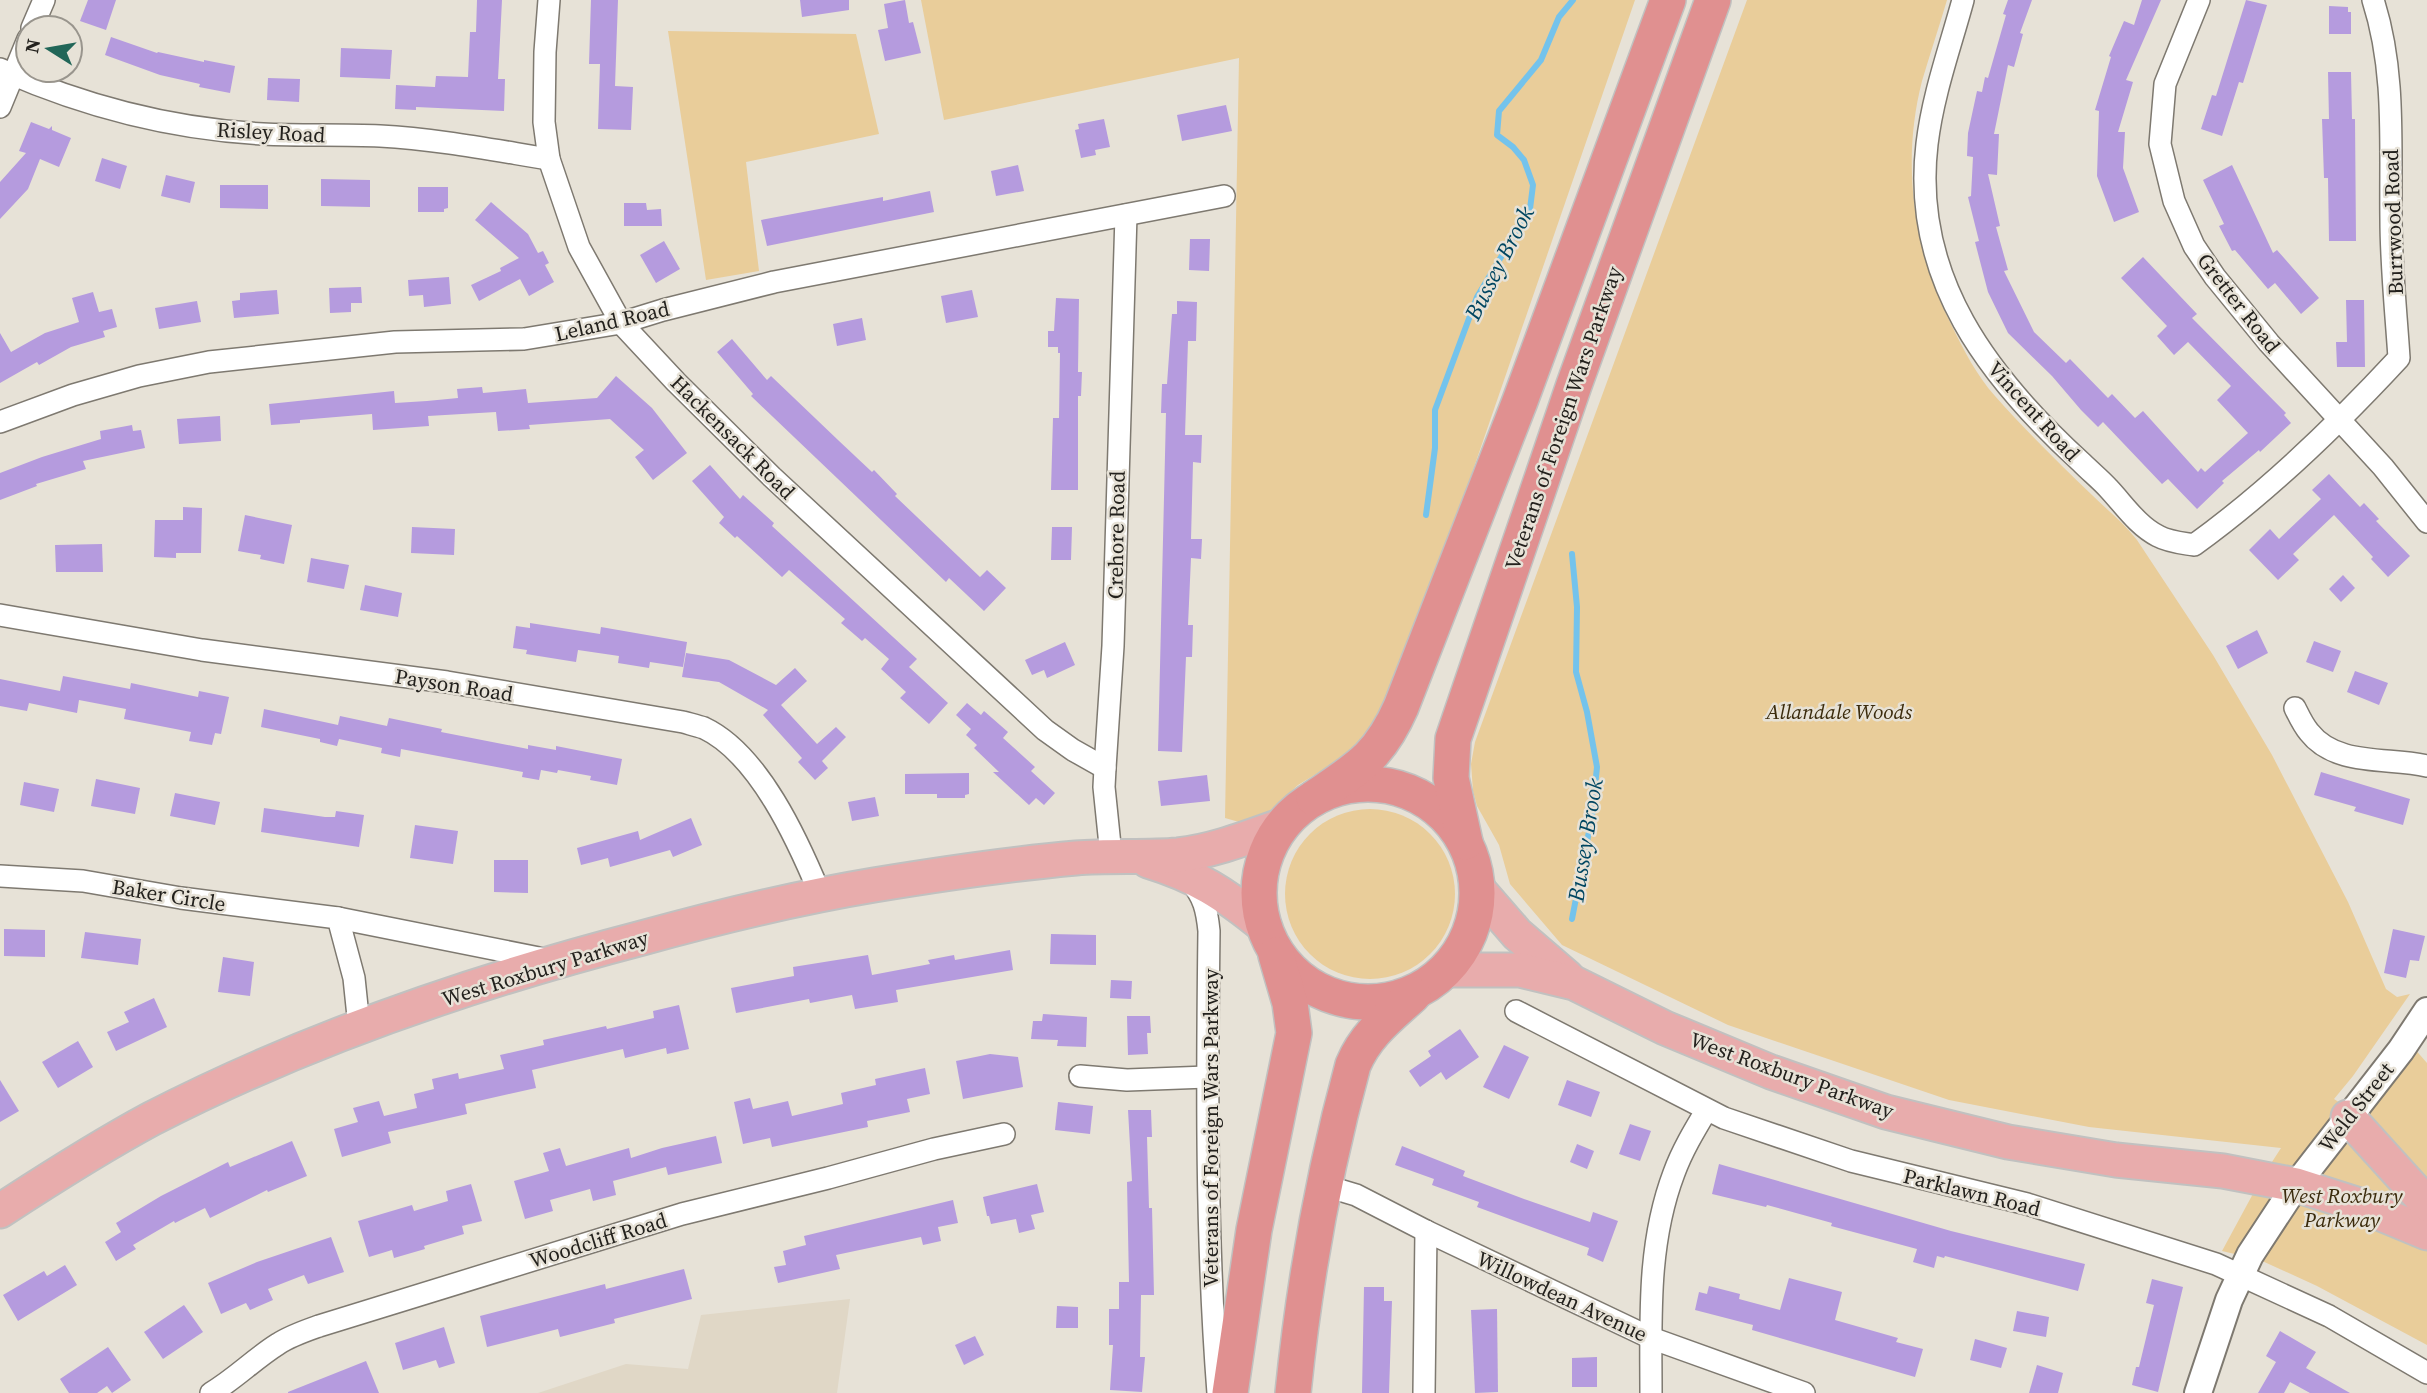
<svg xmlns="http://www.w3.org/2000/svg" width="2427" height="1393" viewBox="0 0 2427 1393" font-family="'Source Serif 4',serif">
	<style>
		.built { fill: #e0d7c6 }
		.green { fill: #e9cd9a }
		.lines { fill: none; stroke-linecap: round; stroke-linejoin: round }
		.stream { stroke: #74c3ec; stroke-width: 6 }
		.building { fill: #b59bde }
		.minor-casing { stroke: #7e7970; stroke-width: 24 }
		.tertiary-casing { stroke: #7e7970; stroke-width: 30 }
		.primary-casing { stroke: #c1c1c0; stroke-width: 37 }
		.trunk-casing { stroke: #c1c1c0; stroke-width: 38 }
		.minor { stroke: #fff; stroke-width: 21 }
		.tertiary { stroke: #fff; stroke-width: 26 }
		.primary { stroke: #e8acac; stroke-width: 33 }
		.trunk { stroke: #e09090; stroke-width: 35 }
		.labels { text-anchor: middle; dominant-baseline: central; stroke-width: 5; stroke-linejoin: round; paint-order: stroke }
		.street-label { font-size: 21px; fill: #23211d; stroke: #e7e2d7 }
		.park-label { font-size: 21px; font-style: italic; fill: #3b2b0c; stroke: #e7e2d7 }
		.water-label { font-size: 23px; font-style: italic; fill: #004661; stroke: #e7e2d7 }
	</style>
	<rect width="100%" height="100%" fill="#e7e2d7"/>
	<path class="built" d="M850,1299L837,1393H538L626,1364L688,1369L701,1315Z"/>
	<g class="green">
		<path d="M921,0H1635L1390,711L1346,762L1321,771L1298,785L1253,826L1225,818L1239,58L944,120Z"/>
		<path d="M1747,0H1947C1939,27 1930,54 1922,81C1901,163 1913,249 1951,324C1963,349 1977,376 1995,396C2026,431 2059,463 2092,495C2107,510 2124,523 2137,540L2213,655L2272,755L2348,902L2386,989L2397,997L2410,994L2353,1076L2334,1099L2363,1118L2413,1047L2427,1063V1345L2317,1286L2260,1260L2222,1251L2261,1179L2281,1148L2089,1127L1949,1100L1728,1025L1562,945L1510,884L1499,845L1477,806L1473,791L1471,764L1475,742Z"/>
		<path d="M668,31L856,34L879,134L746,162L759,271L706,280Z"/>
		<circle cx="1370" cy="894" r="85"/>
	</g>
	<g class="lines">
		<g class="stream">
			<path d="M1426,515L1435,448V410L1477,297L1530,209L1533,185L1524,160L1513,147L1497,135L1499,111L1541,60L1559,17L1573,0"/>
			<path d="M1572,554L1577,607L1576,672L1587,712L1597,767L1592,816L1572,919"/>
		</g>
	</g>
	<g class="building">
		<path d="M88,0H116L106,30L80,21Z"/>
		<path d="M477,0H502L498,79H505L504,111L416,107V110L395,109L396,85L435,87L436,76L468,77L470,32H476Z"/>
		<path d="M591,0H618L615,86L633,87L631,130L598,129L600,64H589Z"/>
		<path d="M800,0H849V10L802,17Z"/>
		<path d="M905,0L909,23L913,22L921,53L885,61L878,30L888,28L884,4Z"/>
		<path d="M2008,0H2032L2020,33L2023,34L2014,67L2008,65L1994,134H1999L1997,175L1988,174L2000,226L1996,227L2008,270L2004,271L2034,332L2066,363L2070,359L2108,398L2112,394L2135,418L2143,411L2198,472L2201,468L2205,472L2248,433L2217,400L2231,386L2188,342L2174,355L2157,336L2167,326L2121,278L2143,257L2197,314L2192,318L2286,413L2284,415L2291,423L2260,452L2259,450L2222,481L2224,483L2197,509L2168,479L2162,484L2103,422L2098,427L2081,410L2052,376L2008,333L1988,292L1975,242L1979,241L1968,197L1971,196L1973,157L1967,156L1968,133L1977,91L1982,92L1985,77L1988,78L2006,15L2003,14Z"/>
		<path d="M2142,0H2161L2126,80L2133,82L2118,132H2125L2123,168L2139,212L2114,222L2097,176L2099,111L2095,110L2111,57L2109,56L2124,21L2134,25Z"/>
		<path d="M2246,0L2267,5L2243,83L2239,82L2222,136L2201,129L2212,95L2216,96Z"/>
		<path d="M2329,6L2348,7V12H2351V34H2329Z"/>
		<path d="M111,37L157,53L158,52L204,62V60L235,66L230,93L199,87L200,84L160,75L105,55Z"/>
		<path d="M341,48L392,50L390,79L340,77Z"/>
		<path d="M2328,72H2351L2352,119H2355L2356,241H2329L2328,178H2324L2322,119H2329Z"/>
		<path d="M268,78L300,79L299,102L267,100Z"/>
		<path d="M1226,105L1232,131L1182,141L1177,115Z"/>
		<path d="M1104,119L1110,147L1095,150L1096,155L1081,158L1075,130L1079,129L1078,124Z"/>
		<path d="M31,122L49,129L52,126V130L71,138L59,167L40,159L28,189L0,219V182L26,153L19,151Z"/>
		<path d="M102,158L127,166L120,189L95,181Z"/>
		<path d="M1018,165L1024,191L996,196L991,171Z"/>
		<path d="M2232,165L2273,253L2277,250L2319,298L2301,314L2275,283L2268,289L2235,250L2232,251L2219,226L2224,224L2203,180Z"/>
		<path d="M166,175L195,182L190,203L161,196Z"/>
		<path d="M321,179L370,180V207L321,206Z"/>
		<path d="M220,185H268V209L220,208Z"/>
		<path d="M418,187H448V208L444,209V212H418Z"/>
		<path d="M930,191L934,212L767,246L761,220L883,197V201Z"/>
		<path d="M491,202L528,234L538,253L543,251L549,263L545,265L554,282L529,296L520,279L479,301L471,285L501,271L500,268L519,258L475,220Z"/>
		<path d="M624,203H646L647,210L661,209L662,226H624Z"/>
		<path d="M1190,239H1210L1209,271L1189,270Z"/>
		<path d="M664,241L680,269L656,283L640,255Z"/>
		<path d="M449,277L451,304L424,307L423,295L409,296L408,280Z"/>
		<path d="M361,287L362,303H351V312L330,313L329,288Z"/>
		<path d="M277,290L279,314L234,318L232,301L240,300V293Z"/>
		<path d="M972,290L978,317L946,323L941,296Z"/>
		<path d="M93,292L99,312L112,309L117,327L103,331L105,337L71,347L39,365L37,362L0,383V333L11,352L45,333L79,322L72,298Z"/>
		<path d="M1056,298L1079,299L1078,372H1082L1081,396H1078V490H1051L1053,418H1059L1060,353H1058V347H1048V331H1054Z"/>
		<path d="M2346,300H2364L2365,367H2337L2336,342H2347Z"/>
		<path d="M197,301L201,322L159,329L155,308Z"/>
		<path d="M1177,301L1197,302L1196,341H1188L1185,435H1202L1201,463L1193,462L1191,539H1202L1201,559L1191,558L1188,625H1193L1192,657H1186L1182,752L1158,751L1166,413H1161L1162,384H1167L1172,314H1177Z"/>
		<path d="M862,318L866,340L837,346L833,324Z"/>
		<path d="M732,339L767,380L771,376L838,440L872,472L874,470L897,494L895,496L980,577L987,570L1006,588L984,611L949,578L946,582L751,396L753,394L717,352Z"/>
		<path d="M616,376L652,408L687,453L653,480L635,457L644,450L610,419L529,425L530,429L498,431L496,412L428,416L429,426L373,430L372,414L300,420V423L271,425L269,404L394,391L395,403L427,401L458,398L457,389L482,387L483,393L526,389L528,403L597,398Z"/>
		<path d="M220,416L221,441L179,444L177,419Z"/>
		<path d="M132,425L133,431L141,430L145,448L83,461L86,469L36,484L37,486L0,500V473L42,457L101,439L100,431Z"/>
		<path d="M710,465L740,499L743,495L774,523L772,526L917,659L909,667L948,703L929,724L900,698L906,692L881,669L889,659L865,638L862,641L841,623L845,619L789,570L782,577L737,536L735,538L719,523L724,517L692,481Z"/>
		<path d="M2329,474L2360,507L2364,503L2379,519L2376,521L2410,556L2388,577L2371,559L2373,557L2334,515L2293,554L2299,560L2278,580L2249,550L2270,529L2279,539L2321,499L2312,490Z"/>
		<path d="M183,507L202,508L201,553H176V558L154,557L155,520H183Z"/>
		<path d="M245,515L292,525L284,564L260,559L261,555L238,551Z"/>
		<path d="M412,527L455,529L454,555L411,553Z"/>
		<path d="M1052,527H1072L1071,560H1051Z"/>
		<path d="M102,544L103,572H56L55,545Z"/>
		<path d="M311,558L349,565L344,589L307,582Z"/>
		<path d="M2343,575L2355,588L2341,602L2329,589Z"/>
		<path d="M365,585L402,593L398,617L360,610Z"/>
		<path d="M530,623L600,634L601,627L687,642L683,667L650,662L649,668L618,663L619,656L578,650L576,662L526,654L527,650L513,648L516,626L530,628Z"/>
		<path d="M2257,630L2268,653L2238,669L2226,646Z"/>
		<path d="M2314,641L2341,651L2333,672L2306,662Z"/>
		<path d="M1065,642L1075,665L1047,678L1044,670L1032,675L1025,660Z"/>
		<path d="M686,653L729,660L776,685L795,668L807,681L781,705L817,744L836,727L846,737L822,761L828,768L815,780L798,762L802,758L763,715L768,710L719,682L682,677Z"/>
		<path d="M2355,671L2388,683L2379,705L2347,692Z"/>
		<path d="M63,676L130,689L131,683L198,697L199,691L229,697L221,734L215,733L212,745L189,741L191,732L124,719L126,709L79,700L77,713L29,703L27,711L0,706V679L60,691Z"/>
		<path d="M967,703L981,715L984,711L1008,732L1003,738L1035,767L1031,771L1055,793L1044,805L1036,798L1029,805L993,772H999L974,748L977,745L966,735L971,729L956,715Z"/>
		<path d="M264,709L338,725L340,716L387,726L389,718L442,729L441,732L528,749V745L556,750V746L622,759L617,785L590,780L591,776L558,770L557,773L541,770L539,780L522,777L523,772L401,749L400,757L381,753L382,748L339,739L337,746L320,742V739L261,727Z"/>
		<path d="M2321,772L2410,799L2403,825L2354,811L2356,807L2314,795Z"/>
		<path d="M969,773V794L965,795V798H937V794H905V774Z"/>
		<path d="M1207,775L1210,801L1161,806L1158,781Z"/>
		<path d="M96,779L140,788L135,814L91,806Z"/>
		<path d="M24,782L59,789L54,812L20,805Z"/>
		<path d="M175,793L220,802L215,825L170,816Z"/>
		<path d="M875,797L879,816L852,821L848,802Z"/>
		<path d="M264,808L325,817H335L336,811L364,815L359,847L261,832Z"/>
		<path d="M691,818L702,845L673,857L670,850L610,867L608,858L581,865L577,848L638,831L640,840Z"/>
		<path d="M415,825L458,831L453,864L410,858Z"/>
		<path d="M494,860H528V893L494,892Z"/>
		<path d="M4,929L45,930V957L4,956Z"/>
		<path d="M2393,929L2425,936L2419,961L2410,960L2406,978L2384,973Z"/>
		<path d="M85,932L141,939L138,965L81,958Z"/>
		<path d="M1051,934L1096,935V965L1050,964Z"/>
		<path d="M1010,950L1013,970L896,990L898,1002L855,1009L852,995L810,1003L809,999L736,1013L731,988L794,976L793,967L868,955L872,975L930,964L928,960L954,955L955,960Z"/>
		<path d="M223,957L254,962L250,996L218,992Z"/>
		<path d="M1111,980L1132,981L1131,999L1110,998Z"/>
		<path d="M154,998L167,1027L116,1051L107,1032L129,1022L124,1012Z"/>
		<path d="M679,1005L689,1049L667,1054L666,1048L625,1058L623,1049L532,1070L536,1088L465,1104L467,1114L388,1132L391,1143L342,1157L334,1129L358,1122L353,1108L379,1101L384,1116L417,1108L414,1094L434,1089L432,1079L458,1073L459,1079L504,1069L500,1055L544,1045L543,1040L606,1026L607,1029L654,1018L653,1011Z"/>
		<path d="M1043,1014L1087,1017L1086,1047L1057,1046L1058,1040L1031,1039L1033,1021H1042Z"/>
		<path d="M1127,1016H1150L1151,1033H1147L1148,1054L1128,1055Z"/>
		<path d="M1460,1029L1479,1057L1446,1080L1441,1072L1420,1087L1409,1071L1431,1056L1428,1051Z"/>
		<path d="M78,1041L93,1067L58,1088L42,1062Z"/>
		<path d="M1504,1045L1529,1057L1509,1099L1483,1087Z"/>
		<path d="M990,1054L1018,1057L1023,1087L963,1099L956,1061Z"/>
		<path d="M925,1068L930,1094L907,1099L910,1112L867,1121L868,1127L772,1147L770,1138L743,1144L734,1102L750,1098L753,1109L788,1101L792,1116L843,1104L841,1093L876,1085L875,1079Z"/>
		<path d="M0,1080L19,1111L0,1122Z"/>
		<path d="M1567,1080L1600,1092L1591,1117L1558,1105Z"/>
		<path d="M1058,1102L1093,1106L1090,1134L1055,1130Z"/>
		<path d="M1128,1110H1151L1152,1137H1147L1149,1208H1152L1154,1295H1141L1140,1357H1145L1142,1392L1110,1390L1113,1345H1109V1309H1119V1282H1129L1127,1182L1132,1181Z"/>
		<path d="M1630,1124L1651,1131L1640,1161L1619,1154Z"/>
		<path d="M716,1136L722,1163L668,1175L666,1167L613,1181L616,1195L593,1201L590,1189L550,1200L553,1211L525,1219L514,1181L549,1171L543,1153L560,1148L566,1166L629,1148L631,1158L662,1148Z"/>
		<path d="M292,1141L307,1176L268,1192L267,1190L210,1218L205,1208L175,1223L174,1221L133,1245L136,1249L116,1261L105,1242L121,1232L116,1223L161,1196L228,1162L230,1167Z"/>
		<path d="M1577,1144L1594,1151L1587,1169L1570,1162Z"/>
		<path d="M1402,1146L1465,1171L1463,1176L1527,1200L1590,1222L1593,1212L1618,1221L1603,1262L1587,1255L1589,1248L1477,1207L1479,1202L1432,1185L1434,1179L1395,1165Z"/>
		<path d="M1719,1164L1951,1231L2085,1264L2078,1291L1945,1256L1944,1258L1937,1256L1934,1268L1913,1262L1917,1249L1831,1226L1832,1223L1767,1205L1766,1207L1712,1194Z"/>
		<path d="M471,1184L482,1221L462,1226L464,1234L424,1246L425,1249L394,1258L392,1250L369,1257L358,1221L412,1205L414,1211L448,1201L446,1191Z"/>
		<path d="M1037,1184L1044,1212L1031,1215L1035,1229L1019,1233L1016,1219L991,1224L989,1216H987L983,1197Z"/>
		<path d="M953,1200L958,1223L938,1227L941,1241L923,1245L921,1237L836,1255L840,1269L778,1283L774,1267L786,1265L783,1251L806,1245L804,1236Z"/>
		<path d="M331,1237L344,1272L308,1284L304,1275L268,1289L273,1300L250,1310L246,1303L221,1314L208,1283L257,1262Z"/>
		<path d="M65,1265L77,1285L18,1321L3,1295L44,1271L47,1276Z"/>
		<path d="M684,1269L692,1299L614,1319L615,1323L560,1337L558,1329L487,1347L480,1316L605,1284L606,1289Z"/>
		<path d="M1789,1278L1842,1292L1835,1320L1898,1338L1896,1342L1923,1349L1915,1377L1752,1330L1753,1325L1695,1310L1699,1292L1707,1294L1709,1286L1740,1294L1739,1299L1780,1310Z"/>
		<path d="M2152,1279L2183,1287L2158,1392L2132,1385L2136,1367H2139L2154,1305L2146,1303Z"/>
		<path d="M1364,1287H1384V1301H1392L1389,1393H1362Z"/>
		<path d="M184,1305L203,1332L163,1359L144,1332Z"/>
		<path d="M1057,1306L1078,1307V1328H1056Z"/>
		<path d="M1497,1309L1498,1392L1475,1393L1471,1310Z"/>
		<path d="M2017,1311L2049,1317L2046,1337L2013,1331Z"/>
		<path d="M444,1327L455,1363L439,1368L436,1360L403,1370L395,1343Z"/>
		<path d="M2280,1331L2316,1352L2306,1368L2350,1393H2310L2290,1382L2284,1393H2258L2276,1362L2266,1356Z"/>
		<path d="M975,1336L984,1355L964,1365L955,1345Z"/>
		<path d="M1975,1339L2007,1348L2001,1368L1970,1360Z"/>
		<path d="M108,1347L131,1380L112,1393L107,1386L97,1393H69L60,1379Z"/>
		<path d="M1597,1357V1387H1572V1358Z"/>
		<path d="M366,1361L379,1393H288V1392Z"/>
		<path d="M2037,1365L2063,1373L2058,1393H2029Z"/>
	</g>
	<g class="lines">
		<g class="minor-casing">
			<g id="minor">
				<path d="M549,0L545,52L544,122L549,159L579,247L621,323L676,382L772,477L1045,730L1073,750L1105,768"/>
				<path d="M1963,0C1950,48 1933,94 1927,144C1911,278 1989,378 2082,463C2091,472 2101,480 2109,489C2124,505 2138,526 2158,536C2169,542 2182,543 2194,545C2269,491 2336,426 2399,358C2396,312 2391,265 2391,219C2390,145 2396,71 2373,0"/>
				<path d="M2199,0L2165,84L2160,144L2174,201L2194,246L2215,277L2269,343L2383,467L2427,522"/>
				<path d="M32,28L44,0"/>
				<path d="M0,69C83,106 171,129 263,134C302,136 341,134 380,136C437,139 493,150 549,159"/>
				<path d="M0,107L28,39"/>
				<path d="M0,422L73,395L139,376L209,362L395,342L524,339L621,323L663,310L774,282L1224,196"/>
				<path d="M0,615L202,650L447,682L683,722C690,724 698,726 704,728C759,754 798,841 820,894"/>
				<path d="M2295,708C2299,716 2303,725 2309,732C2336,767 2389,757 2427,766"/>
				<path d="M1111,855L1104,787L1105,768L1113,646L1126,215"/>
				<path d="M0,876L83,881L181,898L338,918L354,978L359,1026"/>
				<path d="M1190,881C1204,896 1207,911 1209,931C1207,1085 1206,1239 1218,1393"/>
				<path d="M338,918L549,960"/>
				<path d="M1516,1011L1724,1118L1851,1161L2027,1204L2216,1264L2329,1316L2427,1373"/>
				<path d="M1080,1076L1127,1080L1207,1077"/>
				<path d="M1326,1186L1356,1195L1426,1231L1651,1338L1804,1393"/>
				<path d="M211,1393C235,1379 254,1359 278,1344C290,1336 305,1331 319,1326L682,1214L828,1178L934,1149L1004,1134"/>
				<path d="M1424,1393L1426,1231"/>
				<path d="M1651,1393C1651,1319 1647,1244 1674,1173C1682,1151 1694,1131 1706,1111"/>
			</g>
		</g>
		<g class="tertiary-casing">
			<path id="tertiary" d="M2198,1393L2229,1300L2250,1255L2296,1185L2401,1050L2427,1011"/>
		</g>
		<g class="primary-casing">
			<g id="primary">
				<path d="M1148,861C1197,876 1225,894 1264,926"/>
				<path d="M1478,889L1517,934L1567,977"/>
				<path d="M1446,970H1520L1574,983L1665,1028L1771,1072L1886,1112L2008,1142L2116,1160L2223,1171L2296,1185L2362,1206L2427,1233"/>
				<path d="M2348,1117L2427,1204"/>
				<path d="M0,1211C49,1179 99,1147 151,1119C306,1039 473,982 642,938C718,917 796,898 874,885C941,874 1008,864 1076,858C1110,855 1144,858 1178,855C1214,851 1249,837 1283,825"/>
			</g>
		</g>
		<g class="trunk-casing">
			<g id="trunk">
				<circle cx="1368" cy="893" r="109"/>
				<path d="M1314,798C1358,768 1379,757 1401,707L1520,401L1668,0"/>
				<path d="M1465,842L1451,778L1453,739L1574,385L1713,0"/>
				<path d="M1230,1393L1254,1230L1294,1033L1290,1003L1276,955"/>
				<path d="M1293,1393C1304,1283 1324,1171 1353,1065C1366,1034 1389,1017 1413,995"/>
			</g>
		</g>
		<use href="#minor" class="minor"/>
		<use href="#tertiary" class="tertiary"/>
		<use href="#primary" class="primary"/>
		<use href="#trunk" class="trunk"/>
	</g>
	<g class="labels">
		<g class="street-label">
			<text transform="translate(271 132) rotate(3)">Risley Road</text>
			<text transform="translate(2393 222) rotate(-92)">Burrwood Road</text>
			<text transform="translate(2239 303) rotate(52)">Gretter Road</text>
			<text transform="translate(612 321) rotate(-13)">Leland Road</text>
			<text transform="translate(2034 411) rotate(48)">Vincent Road</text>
			<text transform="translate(1563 418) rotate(-71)">Veterans of Foreign Wars Parkway</text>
			<text transform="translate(733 437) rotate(45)">Hackensack Road</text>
			<text transform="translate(1116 535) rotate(-89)">Crehore Road</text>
			<text transform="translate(454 685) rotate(9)">Payson Road</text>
			<text transform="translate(169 895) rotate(9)">Baker Circle</text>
			<text transform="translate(545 968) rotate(-17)">West Roxbury Parkway</text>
			<text transform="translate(1792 1075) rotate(20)">West Roxbury Parkway</text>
			<text transform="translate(2356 1107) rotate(-52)">Weld Street</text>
			<text transform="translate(1210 1128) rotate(-90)">Veterans of Foreign Wars Parkway</text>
			<text transform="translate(1972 1192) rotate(14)">Parklawn Road</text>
			<text transform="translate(598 1240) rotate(-17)">Woodcliff Road</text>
			<text transform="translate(1562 1296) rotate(25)">Willowdean Avenue</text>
		</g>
		<g class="park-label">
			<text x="1839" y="711">Allandale Woods</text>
			<text x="2342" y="1195">West Roxbury<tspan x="2342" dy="24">Parkway</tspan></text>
		</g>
		<g class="water-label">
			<text transform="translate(1499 263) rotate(-63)">Bussey Brook</text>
			<text transform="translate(1585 840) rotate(-81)">Bussey Brook</text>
		</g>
	</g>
	<g transform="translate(49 49) rotate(281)"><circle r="33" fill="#e7e2d7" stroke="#99958d" stroke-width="2"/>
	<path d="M0-5L12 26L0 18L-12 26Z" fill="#216658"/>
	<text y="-10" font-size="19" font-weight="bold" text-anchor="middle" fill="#23211d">N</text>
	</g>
</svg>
